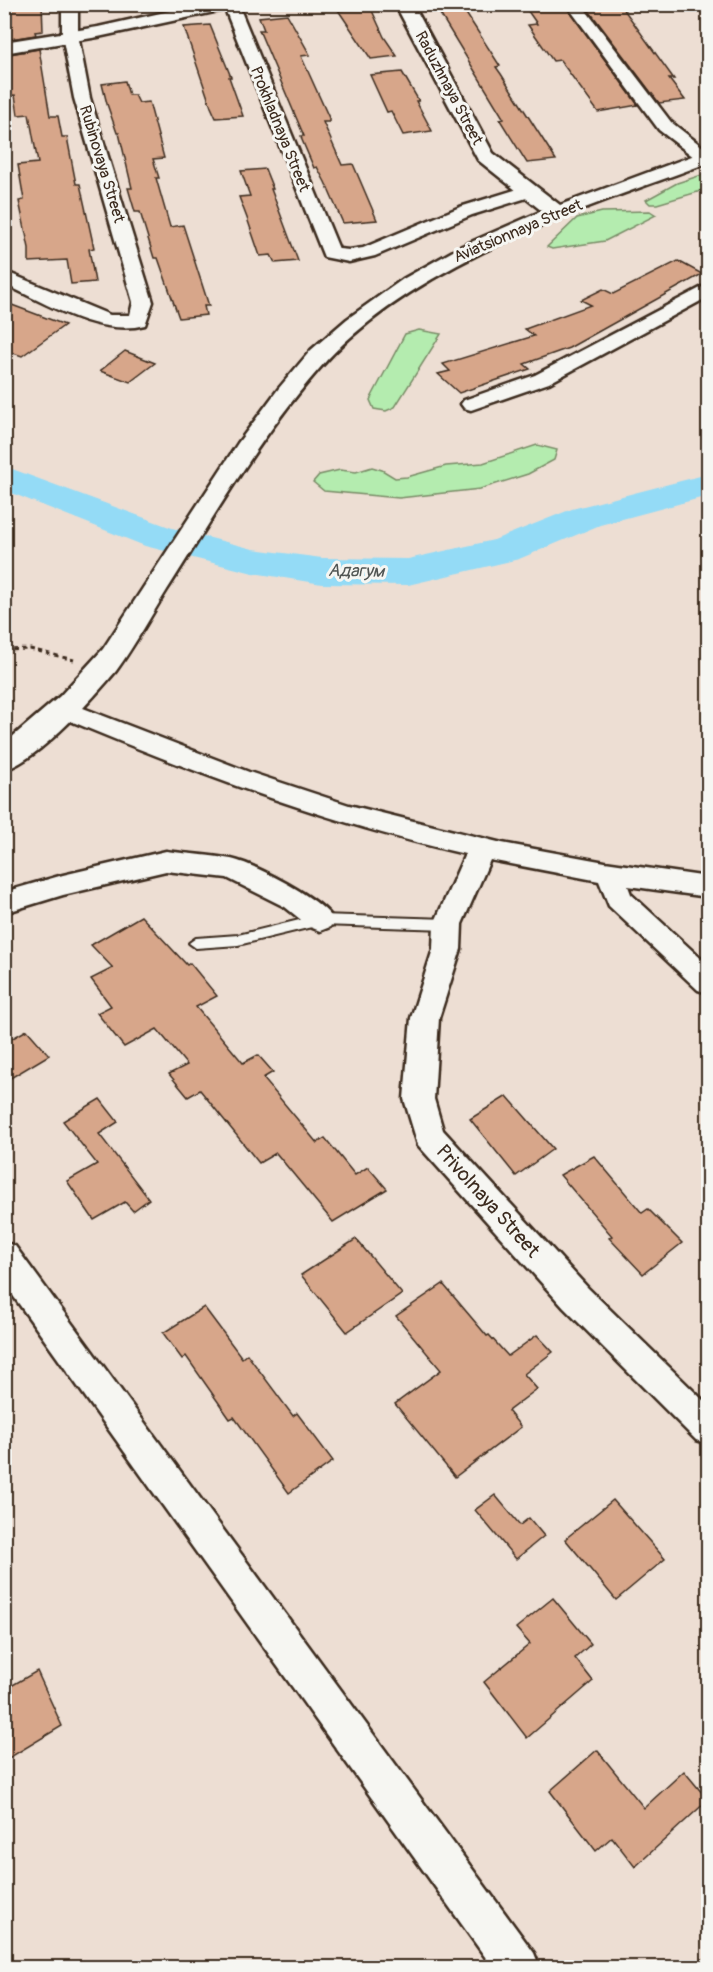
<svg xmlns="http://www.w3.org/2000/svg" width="713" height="1972" viewBox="0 0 713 1972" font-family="Pangolin,sans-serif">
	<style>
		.green { fill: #b4ecaf; stroke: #788b66; stroke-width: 1.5 }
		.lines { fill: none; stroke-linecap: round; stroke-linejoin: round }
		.river { fill: #94dbf6; fill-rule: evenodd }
		.building { fill: #d7a68a; stroke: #3b2a1e; stroke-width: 1.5 }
		.service-casing { stroke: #3b2a1e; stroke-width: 4 }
		.minor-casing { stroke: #3b2a1e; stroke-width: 5 }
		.secondary-casing { stroke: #3b2a1e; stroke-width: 5 }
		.path { stroke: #3b2a1e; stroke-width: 3; stroke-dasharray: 4.5 4; stroke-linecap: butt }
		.service { fill: #f6f6f2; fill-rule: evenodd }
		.minor { fill: #f6f6f2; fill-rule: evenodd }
		.secondary { fill: #f6f6f2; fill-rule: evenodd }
		.labels { text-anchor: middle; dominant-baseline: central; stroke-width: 6; stroke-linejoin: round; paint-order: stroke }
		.far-street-label { font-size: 16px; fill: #3b2a1e; stroke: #f6f6f2 }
		.far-water-label { font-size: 18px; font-style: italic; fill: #515654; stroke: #f6f6f2 }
		.street-label { font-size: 20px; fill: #3b2a1e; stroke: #f6f6f2 }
	</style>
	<rect width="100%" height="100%" fill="#edded3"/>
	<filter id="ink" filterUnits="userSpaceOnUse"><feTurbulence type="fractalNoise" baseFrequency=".0167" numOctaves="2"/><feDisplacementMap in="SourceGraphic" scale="12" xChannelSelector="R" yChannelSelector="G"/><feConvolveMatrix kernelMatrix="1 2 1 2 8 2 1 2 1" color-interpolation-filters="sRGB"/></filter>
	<g filter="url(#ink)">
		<g class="green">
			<path d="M708,173V189L657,204H650L646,200L677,183Z"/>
			<path d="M650,211L656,215L605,241L552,249L547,247L577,218L602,212Z"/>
			<path d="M419,330L441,334L395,407L386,411L374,409L370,400L405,334Z"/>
			<path d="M537,445L557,450L554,460L528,474L480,489L399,498L324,491L313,482L319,475L340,470L356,472L372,467L382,470L395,478L407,477L446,466L483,463Z"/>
		</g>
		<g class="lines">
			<path class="river" d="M4,466L172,528L253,549L322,558L408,559L494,540L572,509L708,474V496L600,525L519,559L408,585L322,584L253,573L145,546L4,490Z"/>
		</g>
		<g class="building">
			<path d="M42,4L43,31L35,32L36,35L4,40V5Z"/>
			<path d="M340,4H369L384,37L397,56L371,59L338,10H343Z"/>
			<path d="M434,4H460L500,66L496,67L501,74L556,160L527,163L500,120L504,119Z"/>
			<path d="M523,4H564L638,105L598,112L560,60L553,61L528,25L537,24Z"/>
			<path d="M584,4H620L674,79H669L685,100L659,103Z"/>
			<path d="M287,14L310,55L301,56L329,118V122H323L342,165L353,164L377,220L343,223L325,182L317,167L314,168L302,140L301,136H304L259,30H264L259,17Z"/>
			<path d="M210,25L231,77H229L243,116L216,118L211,107L184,27Z"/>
			<path d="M39,49L50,116H58L62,137H67L76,184H80L94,248L89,249L95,282L71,284L67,260L29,262V248L19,201L24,200L18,165L38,163L29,114L18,115L15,95L4,96V55Z"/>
			<path d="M402,72L419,101H416L432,131L403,135L391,111L387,112L370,75Z"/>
			<path d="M125,81L129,95H135L139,103L149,102L164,158L153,159L159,178H156L170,227L183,225L209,306H204L206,315L179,318L158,258H154L140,212H135L128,188H132L119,133H117L107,104L102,84Z"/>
			<path d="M265,169L273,189H271L298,261L275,263L271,255L260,256L247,218L239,197L250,196L241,171Z"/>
			<path d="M678,261L702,274L569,348L524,364L530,369L459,393L438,374L450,371L443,364L534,336L525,329L591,305L581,300L603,289L613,294Z"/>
			<path d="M4,302L65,325L22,356L4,350Z"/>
			<path d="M125,351L155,363L130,382L100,371Z"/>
			<path d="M141,916L187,965L190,963L217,996L196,1007L243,1063L258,1055L273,1072L263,1078L317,1143L325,1138L355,1175L368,1167L387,1189L333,1222L276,1153L259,1163L200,1090L188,1097L169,1074L187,1065L157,1029L124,1047L97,1013L111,1006L91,979L113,968L91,945Z"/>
			<path d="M27,1030L49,1055L4,1082V1043Z"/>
			<path d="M507,1096L553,1149L516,1176L470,1119Z"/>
			<path d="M100,1099L118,1122L99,1134L149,1199L133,1211L125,1202L94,1220L67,1181L97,1164L63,1121Z"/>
			<path d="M594,1156L642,1213L648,1209L682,1243L643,1274L609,1238L612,1236L560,1175Z"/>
			<path d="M356,1239L402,1294L347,1332L301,1275Z"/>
			<path d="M443,1284L487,1336L489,1335L508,1356L537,1335L553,1352L524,1374L537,1389L508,1411L521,1427L455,1477L395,1404L441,1370L396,1316Z"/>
			<path d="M204,1307L242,1358L247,1354L293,1416L297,1413L333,1461L289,1493L234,1417L230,1419L186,1356L182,1359L163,1333Z"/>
			<path d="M495,1495L520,1525L529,1518L544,1536L516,1559L475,1510Z"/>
			<path d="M613,1500L665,1559L616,1600L565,1539Z"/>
			<path d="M553,1598L591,1644L575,1658L593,1681L527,1738L484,1682L530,1644L516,1628Z"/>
			<path d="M37,1671L62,1726L4,1761V1690Z"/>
			<path d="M597,1750L644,1808L684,1771L708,1800L635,1867L612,1837L596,1851L550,1791Z"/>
		</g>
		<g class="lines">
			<g class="service-casing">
				<path id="service" d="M320,915L448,919L455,924L448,929L320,925L238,945L196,948L189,943L196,938L238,935Z"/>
			</g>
			<g class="minor-casing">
				<g id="minor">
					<path d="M62,4H78V35L90,98L153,302L145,325C98,337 46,303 4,284V271L110,315H130L133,302L74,98L62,35Z"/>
					<path d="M223,4H238L339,249L349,250L363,248L460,207L521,188H533L536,192L533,196L472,215L375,256L349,262L324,257Z"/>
					<path d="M566,4H581L671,122L708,151V161H699L659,130Z"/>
					<path d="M708,284V297L549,383L471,410L464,408L461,404L464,400L535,375Z"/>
					<path d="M65,701L249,772L349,805L502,843L605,862L708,877V897L628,886L631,894L708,965V993L698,990L609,906L599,881L490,860L462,924L461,949L439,1018L434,1099L443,1130L588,1288L708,1405V1444L696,1440L564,1308L418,1145L404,1099L411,1018L433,949L434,924L465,854C323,822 190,771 56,715L53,709L56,703Z"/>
					<path d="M166,851C187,854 210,855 231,859C255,864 322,899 334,920L330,927L320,931L310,927L285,907L227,878L166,871L63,895L4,913V892L63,875Z"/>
					<path d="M4,1242L15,1246L534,1953L540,1968H493L4,1283Z"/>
				</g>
			</g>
			<g class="secondary-casing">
				<g id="secondary">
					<path d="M201,4H237L228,9L98,37L4,53V42L98,27Z"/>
					<path d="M395,4H413L493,153L560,205L708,150V163C581,209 410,264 319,369C260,436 215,515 167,590C150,617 135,645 116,671C92,699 39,760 4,770V744L60,696L103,649L238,443L279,388L311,350L347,319L403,279L462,246L542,211L478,160Z"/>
				</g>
			</g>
			<path class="path" d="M4,650L30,649L74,660"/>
			<use href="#service" class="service"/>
			<use href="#minor" class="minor"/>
			<use href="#secondary" class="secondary"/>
		</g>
	</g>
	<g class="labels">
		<g class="far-street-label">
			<text transform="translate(449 88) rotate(62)">Raduzhnaya Street</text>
			<text transform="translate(280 129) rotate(68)">Prokhladnaya Street</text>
			<text transform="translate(102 164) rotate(73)">Rubinovaya Street</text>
			<text transform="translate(518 231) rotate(-23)">Aviatsionnaya Street</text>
		</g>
		<g class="far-water-label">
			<text transform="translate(356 571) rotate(1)">Адагум</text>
		</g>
		<g class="street-label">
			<text transform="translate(488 1201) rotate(48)">Privolnaya Street</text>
		</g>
	</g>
	<rect width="713" height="1972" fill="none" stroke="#f6f6f2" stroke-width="24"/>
	<rect x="12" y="12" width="689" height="1948" fill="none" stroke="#3b2a1e" stroke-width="2" filter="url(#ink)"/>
</svg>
